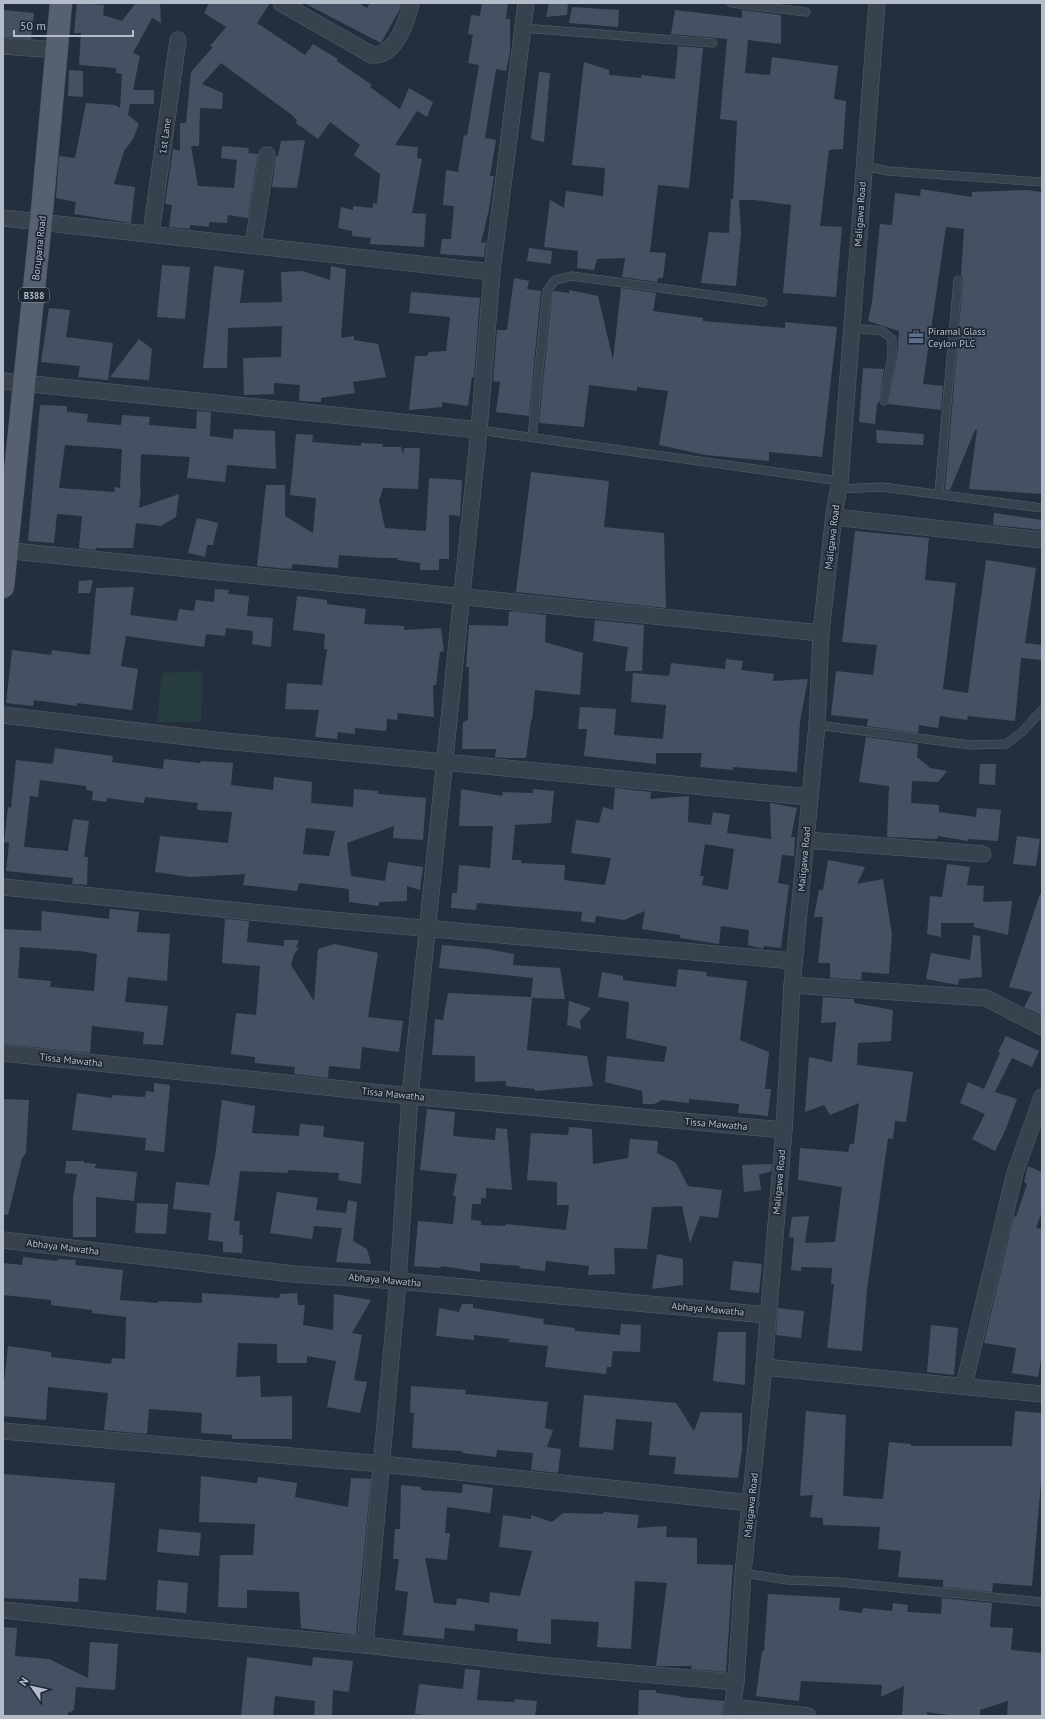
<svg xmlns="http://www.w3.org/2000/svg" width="1045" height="1719" viewBox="0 0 1045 1719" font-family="'PT Sans',sans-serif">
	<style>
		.green { fill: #263c3f }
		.building { fill: #455162; fill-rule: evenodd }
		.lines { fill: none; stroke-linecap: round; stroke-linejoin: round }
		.service-casing { stroke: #565f6c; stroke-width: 9 }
		.minor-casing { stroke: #565f6c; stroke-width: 17 }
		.primary-casing { stroke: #414a57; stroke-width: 23 }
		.service { stroke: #38414e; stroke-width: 8 }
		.minor { stroke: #38414e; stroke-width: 16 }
		.primary { stroke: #56606e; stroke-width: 22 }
		.labels { text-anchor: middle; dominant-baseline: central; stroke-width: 3.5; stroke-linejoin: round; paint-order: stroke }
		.shield { fill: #1d2633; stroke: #878f9c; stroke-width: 1 }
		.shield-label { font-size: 9px; font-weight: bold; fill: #b4bcc9 }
		.street-label { font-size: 10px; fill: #b4bcc9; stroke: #1d2633 }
		.poi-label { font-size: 10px; fill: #b4bcc9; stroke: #1d2633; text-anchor: start }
	</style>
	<rect width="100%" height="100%" fill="#242f3e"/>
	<path class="green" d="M203,671L201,722H157L162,673Z"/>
	<g class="building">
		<path d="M77,3L104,5L103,15L122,21L136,3H160L161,23L152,18L133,53L140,56L133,90H154V104H130L128,115L139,124L133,139L124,151L114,184L135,187L131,223L74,214L76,202L56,198L59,156L75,158L86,103L115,105L120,108L122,74L116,73V68L79,65L81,33H74Z"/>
		<path d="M209,3H270L257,23L305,55L313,44L338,59L337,61L372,85L370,87L400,109L409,88L433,102L427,117L417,111L395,145L418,147L417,158L422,159L412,213L426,214L424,247L370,244L371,238L352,236V231L338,228L341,207L353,210V206L373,208V203L377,204L380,174L354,155L360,145L330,122L318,139L296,123L297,120L292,115L221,63L202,84L223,93L222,109L200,108L199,146H191L198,186L234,188L237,160L221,158L222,146L249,148L248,153L258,154L248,218L228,215L227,223L209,222V227L190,225V229L169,227L172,205L165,204L173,149L180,151V123H186L191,72L213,47L210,46L226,27L204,13Z"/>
		<path d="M304,3H358L367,8L370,3H401L400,9L381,43Z"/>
		<path d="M482,3H508L506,19H510V52L506,71L496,69L485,138L496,140L490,176H494L489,209L481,243L486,242L484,257L440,254L442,239H451L454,206L443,205L446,170L458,172L464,135L467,136L479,65L468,63L473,35L468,34L471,15L480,16Z"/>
		<path d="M549,3H568L567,15L546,17Z"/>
		<path d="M572,7L619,10L618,27L569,23Z"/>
		<path d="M3,10L34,13L31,39L3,37Z"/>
		<path d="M675,10L742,18V10L781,15V44L748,40L745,73L770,75L772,57L838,66L834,99L846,101L843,149L829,150L820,226L842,227L836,297L783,293L791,205L754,200H739L741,233L736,286L701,283L709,232L729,233L731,199H733L737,121L720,119L727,39L671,34Z"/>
		<path d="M678,46L703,48L689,188L658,185L650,252L666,253L663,278H658L657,282L622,277L625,258L597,259L594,270L577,268L578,251L544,247L550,200L564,208L566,191L603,196L605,168L572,165L584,62L609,70V75L641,78V75L675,79Z"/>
		<path d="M69,70L83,71V97L68,96Z"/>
		<path d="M539,72L550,73L544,142L531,139Z"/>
		<path d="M305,140L297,188L272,187L276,156H278L281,141Z"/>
		<path d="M921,189L972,197V192L1026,190L1042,192V494L969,489L977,430H975L950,490H945L963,280L961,275L964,229L946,227L923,384L943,386L941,410L888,404L897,357L899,331L868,321L872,302L880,224L892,225L895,193L920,196Z"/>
		<path d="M529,248L552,251L551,264L527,261Z"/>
		<path d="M162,265L190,267L185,319L157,317Z"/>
		<path d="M214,266L244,270L240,303L282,302L281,272L302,271L330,280L331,266L346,269L341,338L354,336V340L378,344L386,377L353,382L355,393L321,398V402L299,401L300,385L274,383V394L244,395L243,358L281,357L282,326L228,328L227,368H203Z"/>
		<path d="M514,278L529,281L527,289L541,291L529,416L496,412L500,382L493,381L497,330H507Z"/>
		<path d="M621,288L656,293L653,311L703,318V321L785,328V322L837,327L822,457L769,452V461L706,455L659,445L668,391L637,387V391L589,385L584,427L539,423L552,293L554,291L569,293V290L598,296L613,360Z"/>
		<path d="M411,292L480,298L474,377H472L468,406L442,402V407L409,410L415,356H427L429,352L446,351L450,317L409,313Z"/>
		<path d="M49,308L70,310L66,337L113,343L108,380L78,377L80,366L41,362Z"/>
		<path d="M139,339L152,349L149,380L110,377Z"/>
		<path d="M863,368L884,369L879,403H877L875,424L859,422Z"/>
		<path d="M40,405L67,406V412L88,414L87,422L121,425L122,415L150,417L149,425L196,429L197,411L211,412L210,436L233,439L234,429L275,431L276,469L227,465L225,482L187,478L190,457L141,454L140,489H141L139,508L179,494L176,517L161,526L136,523L133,548H96V550L79,548L82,516L57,514L54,543L28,541ZM65,445L122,449L120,488L115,487L114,492L59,488Z"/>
		<path d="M876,430L924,434L923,445L877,443Z"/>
		<path d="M296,434L313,435L312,442L361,446V443L383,444L382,447H401L403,455L404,448H420L418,489L383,488L379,501L385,528L426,531L429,478L462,480L460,516L449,515V559H439V570H420V563L397,560L398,558H382L339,555L338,568L293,564L291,569L257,566L266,485H285V516L313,533L316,498L290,495Z"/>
		<path d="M531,472L609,481L604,527L664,533L666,608L516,592Z"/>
		<path d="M994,513L1042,520V530L993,525Z"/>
		<path d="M197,518L218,523L213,545H207L205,557L188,553Z"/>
		<path d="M855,531L929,538L925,580L956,583L943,689L968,693L986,560L1036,568L1025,643L1042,645V660L1021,658L1015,721L968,716L967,720L940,716L938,728L919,725L918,733L867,726L868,719L831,715L836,671L873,675L877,645L842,642Z"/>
		<path d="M93,580L90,593H78L79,581Z"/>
		<path d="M134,587L130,615L177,621L179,609L194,611L196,600L214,602L215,589L229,590L228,594L249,596L247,616L273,618L271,647L252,644L253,631L226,628L225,636L206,634L204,647L126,636L121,666L138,669L132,710L77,703V706L34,700L33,706L6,703L12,650L51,655L52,650L90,655L96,588Z"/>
		<path d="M297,596L327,600V604L366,609L364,624L404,626V630L441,628L444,651L440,652L436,685H433L434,717L398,713L397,720L387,719L386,731L355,728V734L338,732L337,739L315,737L319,710L285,709L287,683L322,685L327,649H324L325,634L293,630Z"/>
		<path d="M514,611L546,615L545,642L583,653L580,695L535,690L532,720H531L526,758H506L495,757L496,749H462L463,722L468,720L469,667H466L469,625L508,626L509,612Z"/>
		<path d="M595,620L644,625L642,671H625L628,647L593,641Z"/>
		<path d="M726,659L743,661L741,670L774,674L773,681L808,679L800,721L797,772L733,767V770L700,767L702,753H656V764L584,756L587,729H578L580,707L616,709L614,735L663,739L666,705L631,702L633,673L669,676L671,663L725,669Z"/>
		<path d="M866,737L918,744L917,757L930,768L947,771L938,782L912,781L911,803L939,805V812L976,817L977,808L1001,810L998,841L968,839V841L938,836L937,839L887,837L889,786L859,782Z"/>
		<path d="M55,748L113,756L112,762L163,769L164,759L200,763L201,761L233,763L231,785L273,790L274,777L312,782L311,803L353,807L354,789L378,791V794L426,798L423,840L393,838L394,826L347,843L351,876L385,881L388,862L423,867L420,890L407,886V901L379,902V906L349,902V889L299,883L297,891L243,885L245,874L191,877L155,872L160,836L228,843L232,812L197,810L198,803L145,797L144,803L107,798L106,802L92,800L93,791L86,790V786L40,780L38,797L30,796L24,847L68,851L73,819L89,821L84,857H88L87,885L72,884L73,878L6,871L9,843L4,842L8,807L11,808L16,760L53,764ZM306,828L335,831L329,856L303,854Z"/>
		<path d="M980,764H996L995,785L979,784Z"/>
		<path d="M615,788L651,792L650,799L689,796L688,822L711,825L713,812L730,815L727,833L771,839L770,803L797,808L791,837H795L794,856L782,855L778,883L789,885L781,948L764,946L763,949L760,948L748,945L749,930L721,926L719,944L680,938V935L642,929L645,911L624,920L596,916L595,923L581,921L582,912L477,903L476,910L451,908L452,893H457L459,865L490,868L493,826H459L461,789L502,796L503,792L533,793V789L554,791L551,823L515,825L512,860H521V863L565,865L564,880L605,885L611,858L571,853L576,820L599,823L603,807L613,810ZM705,844L734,849L728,890L702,885L704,876H700Z"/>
		<path d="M1017,836L1040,839L1036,866L1013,864Z"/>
		<path d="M828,860L865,867L857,884L883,879L892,934L889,974L862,972L861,980L830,978V963H818L823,917H814L819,890H823Z"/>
		<path d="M947,864L970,867L967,885L984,886L983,902L1012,901L1008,935L974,927V923H941V937L927,934L930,896L942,897Z"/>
		<path d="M1040,894L1042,895V1016L1024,1007L1032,992L1009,987Z"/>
		<path d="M110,909L139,912L137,932L170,934L167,981L128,977L125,1002L168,1006L163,1045L143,1044L144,1032L92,1026L90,1053L3,1044V929L41,931L42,911L109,919ZM20,947L80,951L97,954L94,991L50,987L51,981L18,978Z"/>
		<path d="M225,919L249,921L247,942L284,946V940H299L296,948H299L294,954L291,965L314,1001L318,949L334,944L378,953L368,1017L403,1021L399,1052L362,1047L360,1069L329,1066L328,1078L294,1074L295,1067L255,1063V1057L231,1054L236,1013L256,1015L260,966L222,963Z"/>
		<path d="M973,935L980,936L982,977L959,979L958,985L926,979L931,953L970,960Z"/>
		<path d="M442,945L487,949L514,954L513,965L560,968L565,999L532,998L527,1050L587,1056L593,1086L535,1091V1089L506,1086V1081L475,1082V1056L432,1055L435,1019L443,1020L448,993L531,997L533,978L439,968Z"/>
		<path d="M678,969L707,972L706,976L747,981L740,1040L769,1052L765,1089H771L768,1116L738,1113L739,1104L689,1099V1103L662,1100L654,1104H643L642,1091L605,1082L607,1056L664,1062L667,1047L626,1038L629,1002L598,997L602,972L623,976V980L676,987Z"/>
		<path d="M823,997L854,999V1003L893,1010L891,1041L858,1043L857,1065L913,1072L906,1122L895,1121L893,1139L888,1138L867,1290L862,1351L827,1348L834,1284H831L832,1268L801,1267V1271L791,1270L794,1238L789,1237L792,1217L809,1216L805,1243L835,1242L842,1187L798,1180L800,1148L848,1152L850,1144H854L859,1103L830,1115L824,1105L805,1112L809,1057L832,1062L836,1022L821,1023Z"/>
		<path d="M569,1001L591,1008L580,1021L581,1029L567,1025Z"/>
		<path d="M1006,1036L1039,1051L1032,1067L1012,1058L995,1092L1017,1099L1005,1131L995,1151L972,1139L985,1114L960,1103L968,1082L984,1089L1000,1053L998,1052Z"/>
		<path d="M154,1083L170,1085L164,1152L145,1150L146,1138L72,1130L77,1093L112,1098V1095L145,1097L146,1091L154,1092Z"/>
		<path d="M4,1099L29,1100L26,1153L22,1158L8,1215L3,1214Z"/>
		<path d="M222,1100L255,1106L252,1133L299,1136L300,1124L324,1126L323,1137L364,1142L361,1184L338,1180L339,1173L288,1170V1173L240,1171L234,1221H240L239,1235H243L242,1253L223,1252V1242L208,1240L211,1213L173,1209L176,1182L209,1185L215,1157Z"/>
		<path d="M427,1109L455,1112L453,1136L495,1140L496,1128L507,1129L512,1190L486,1188V1198H481V1204H472L471,1220L481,1221V1225L505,1226L506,1224L566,1230L569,1205H557V1182L527,1180L531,1133L568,1135L569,1127L592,1129L593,1164L628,1158L630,1139L658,1141L657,1153L676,1163L688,1186L722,1190L718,1218L700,1216L690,1243L682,1206L652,1207L647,1249L614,1248L615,1274L588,1275L589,1266L546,1261L545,1271L519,1268L520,1266L480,1263V1272L441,1266L440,1268L414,1266L418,1221L453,1224L456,1196H453L457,1174L420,1170Z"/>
		<path d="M66,1161H84V1163L97,1164L94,1168L137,1172L134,1201L96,1197V1237H73V1198L77,1174L65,1173Z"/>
		<path d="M772,1164L771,1171L759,1175L761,1190L744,1192L742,1165Z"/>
		<path d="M1028,1166L1042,1172V1211L1036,1228L1042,1229V1353L1038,1377L1012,1373L1016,1348L984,1343L1014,1216L1016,1217L1027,1184L1024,1182Z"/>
		<path d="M277,1192L318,1198L316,1210L346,1213L348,1200L357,1202L353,1241L367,1249L371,1264L336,1262L342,1228L314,1226L312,1239L270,1233Z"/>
		<path d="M137,1203L168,1204L166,1234L135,1233Z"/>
		<path d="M657,1254L683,1259V1285L652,1289Z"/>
		<path d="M23,1257L57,1261L58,1259L76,1260L75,1265L123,1270L120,1300L158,1303V1301L202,1303V1293L279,1298L280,1294L297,1293L298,1305H305L303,1325L333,1330L334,1294L371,1300L352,1333L362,1335L354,1380L367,1382L360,1413L327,1407L336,1361L307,1356V1363H277V1344L238,1343L236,1377L260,1376L261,1397L292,1396V1439H232V1435L201,1433L202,1413L149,1409L147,1434L104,1430L108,1393L48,1387L46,1420L3,1416V1392L8,1346L51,1352V1357L111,1364L112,1358L125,1359L126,1317L92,1313V1310L51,1305V1300L3,1295V1263L22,1265Z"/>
		<path d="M733,1261L762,1264L759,1293L730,1290Z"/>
		<path d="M462,1304H473V1308L544,1319L543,1324L575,1328V1331L620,1335L621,1324L641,1325L640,1352L613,1351L611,1367H607L606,1374L545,1367L548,1346L509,1342V1339L474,1335V1340L436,1336L439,1308L459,1312Z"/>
		<path d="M778,1308L804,1311L801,1338L776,1335Z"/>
		<path d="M931,1325L958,1328L954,1375L927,1372Z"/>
		<path d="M718,1332H746L745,1385L713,1381Z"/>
		<path d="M411,1386L466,1390L465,1394L548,1402L545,1428L553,1430L547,1447L561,1449L558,1473L531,1470L533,1453L497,1450L496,1457L462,1453V1451L412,1448L414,1413H410Z"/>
		<path d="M584,1395L676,1403L694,1431L701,1412L742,1413V1449L738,1478L674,1474L676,1457L649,1455L652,1422L616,1419L613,1450L579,1447Z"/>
		<path d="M806,1411L846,1415L843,1496L883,1499L889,1442L911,1444V1446H1012L1015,1411L1042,1413V1471L1032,1586L993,1583L992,1592L943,1587V1580L898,1577L901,1551L878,1549L880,1527L823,1525V1518L810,1517L813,1495L800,1496Z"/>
		<path d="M3,1474L115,1483L106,1580L79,1578L78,1602L3,1598Z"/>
		<path d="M201,1476L257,1483L258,1477L297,1483L295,1497L348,1507L351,1478L371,1479L356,1635L301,1628L299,1592L247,1590V1608L218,1607L220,1555H253L255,1524L199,1522Z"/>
		<path d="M463,1484L493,1488L490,1513L447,1507L445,1533H450L447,1560L425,1558L434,1603L456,1605L457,1598L489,1603L490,1592L520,1596L532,1551L499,1547L503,1515L531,1519V1515L552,1522L563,1513L603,1514L604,1512L639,1515L637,1528L667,1526L666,1537L697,1538V1564L733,1565L726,1672L691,1669L692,1666H656L667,1583L635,1581L631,1649L597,1647L599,1622L551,1619V1644L517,1641L518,1629L475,1624L474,1631L445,1628L444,1639L403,1635L408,1592L395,1590L399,1559H393L395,1529H400L401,1485L421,1487V1490L462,1493Z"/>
		<path d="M159,1529L201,1533L199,1556L157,1552Z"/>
		<path d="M158,1580L188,1583L186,1613L156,1610Z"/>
		<path d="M768,1594L840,1598L839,1610L862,1613L863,1608L892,1611L893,1603L908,1605L907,1612L941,1614L942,1598L992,1603L990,1627L1013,1628L1011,1650L1042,1653V1716L1007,1715L1008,1701L980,1710V1716H956L927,1712V1716H902L904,1686L881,1697L882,1685L801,1681L799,1701L756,1696L762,1651H764Z"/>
		<path d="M3,1627L17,1628L15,1656L49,1659L88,1678L90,1642L118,1644L115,1690L76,1687L74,1710L68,1713V1716H3Z"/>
		<path d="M247,1657L312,1666L313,1657L353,1661L349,1692L333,1690L332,1716H314L315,1701L275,1696L273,1716H241Z"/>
		<path d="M465,1669L480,1670L477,1700L514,1702L515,1699L537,1701L535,1716H436L415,1714L419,1684L463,1689Z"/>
		<path d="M639,1690H656V1693L680,1696V1697L724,1701L722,1716H638Z"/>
	</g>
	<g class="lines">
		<g class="service-casing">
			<g id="service">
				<path d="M731,3L806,12"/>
				<path d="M523,28L713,43"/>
				<path d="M864,166L888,171L1042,182"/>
				<path d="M853,328L882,331L892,339V356L884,401"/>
				<path d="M479,430L840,481"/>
				<path d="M532,437L547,291L555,280L572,276L763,302"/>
				<path d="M839,489L882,487L1042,508"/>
				<path d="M939,493L958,280"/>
				<path d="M817,725L971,745L1006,744L1023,731L1042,710"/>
				<path d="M743,1573L788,1580L839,1582L1042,1602"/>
			</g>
		</g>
		<g class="minor-casing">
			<g id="minor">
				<path d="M281,3L372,55C395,57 407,22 411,3"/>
				<path d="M3,46L58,50"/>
				<path d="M3,218L492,272"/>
				<path d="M151,233L178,40"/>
				<path d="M253,245L267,155"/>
				<path d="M3,381L479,430"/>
				<path d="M834,517L1042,540"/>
				<path d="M3,550L821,633"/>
				<path d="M3,715L214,740L809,797"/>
				<path d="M806,840L983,854"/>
				<path d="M3,887L321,919L794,961"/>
				<path d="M792,985L986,998L1042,1027"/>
				<path d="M3,1053L410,1096L784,1130"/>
				<path d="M3,1240L293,1274L398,1281L768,1315"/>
				<path d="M764,1367L1042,1394"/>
				<path d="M964,1385L1015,1173L1042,1097"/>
				<path d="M3,1431L382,1464L751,1503"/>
				<path d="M3,1610L136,1624L365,1645L550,1666L736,1682"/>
				<path d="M365,1645L398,1281L410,1096L479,430L492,272L526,3"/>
				<path d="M732,1707L808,1716"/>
				<path d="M731,1716L736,1682L743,1573L764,1367L784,1130L792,985L817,725L821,633L834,514L840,481L877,3"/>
			</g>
		</g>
		<g class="primary-casing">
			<path id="primary" d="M3,587L41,221L61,3"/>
		</g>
		<use href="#service" class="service"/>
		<use href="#minor" class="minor"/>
		<use href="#primary" class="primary"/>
	</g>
	<defs>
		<g id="office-bare" transform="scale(1.2)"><path d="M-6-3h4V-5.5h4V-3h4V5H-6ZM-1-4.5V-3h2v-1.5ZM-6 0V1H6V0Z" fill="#5c6f8a" stroke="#1d2633" stroke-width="2.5" paint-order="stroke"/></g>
	</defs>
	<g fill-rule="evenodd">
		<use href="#office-bare" x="916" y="337"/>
	</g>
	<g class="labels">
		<rect class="shield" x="19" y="288" width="30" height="14" rx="3"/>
		<g class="shield-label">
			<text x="34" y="295">B388</text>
		</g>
		<g class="street-label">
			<text transform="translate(165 136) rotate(-82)">1st Lane</text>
			<text transform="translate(860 214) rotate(-86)">Maligawa Road</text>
			<text transform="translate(39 248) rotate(-84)">Borupana Road</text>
			<text transform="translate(832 537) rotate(-83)">Maligawa Road</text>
			<text transform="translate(804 859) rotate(-85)">Maligawa Road</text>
			<text transform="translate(71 1060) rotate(6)">Tissa Mawatha</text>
			<text transform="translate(393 1094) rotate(6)">Tissa Mawatha</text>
			<text transform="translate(716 1124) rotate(5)">Tissa Mawatha</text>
			<text transform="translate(779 1182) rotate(-85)">Maligawa Road</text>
			<text transform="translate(63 1247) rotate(7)">Abhaya Mawatha</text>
			<text transform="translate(385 1280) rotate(5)">Abhaya Mawatha</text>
			<text transform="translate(708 1309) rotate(5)">Abhaya Mawatha</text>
			<text transform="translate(751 1505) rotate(-84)">Maligawa Road</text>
		</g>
		<g class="poi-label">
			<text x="928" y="331">Piramal Glass<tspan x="928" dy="12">Ceylon PLC</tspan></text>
		</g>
	</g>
	<rect width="1045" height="1719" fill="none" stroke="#b4bcc9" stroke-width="8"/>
	<g transform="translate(32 1687) rotate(304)" stroke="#1d2633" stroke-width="3" paint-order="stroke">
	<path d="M0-3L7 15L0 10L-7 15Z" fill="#b4bcc9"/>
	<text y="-6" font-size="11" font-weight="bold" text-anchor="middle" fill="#b4bcc9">N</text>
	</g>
	<path d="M14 30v6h119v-6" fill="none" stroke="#b4bcc9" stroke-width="2"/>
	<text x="20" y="30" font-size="12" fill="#b4bcc9" stroke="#1d2633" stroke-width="3" paint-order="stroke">50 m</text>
</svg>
